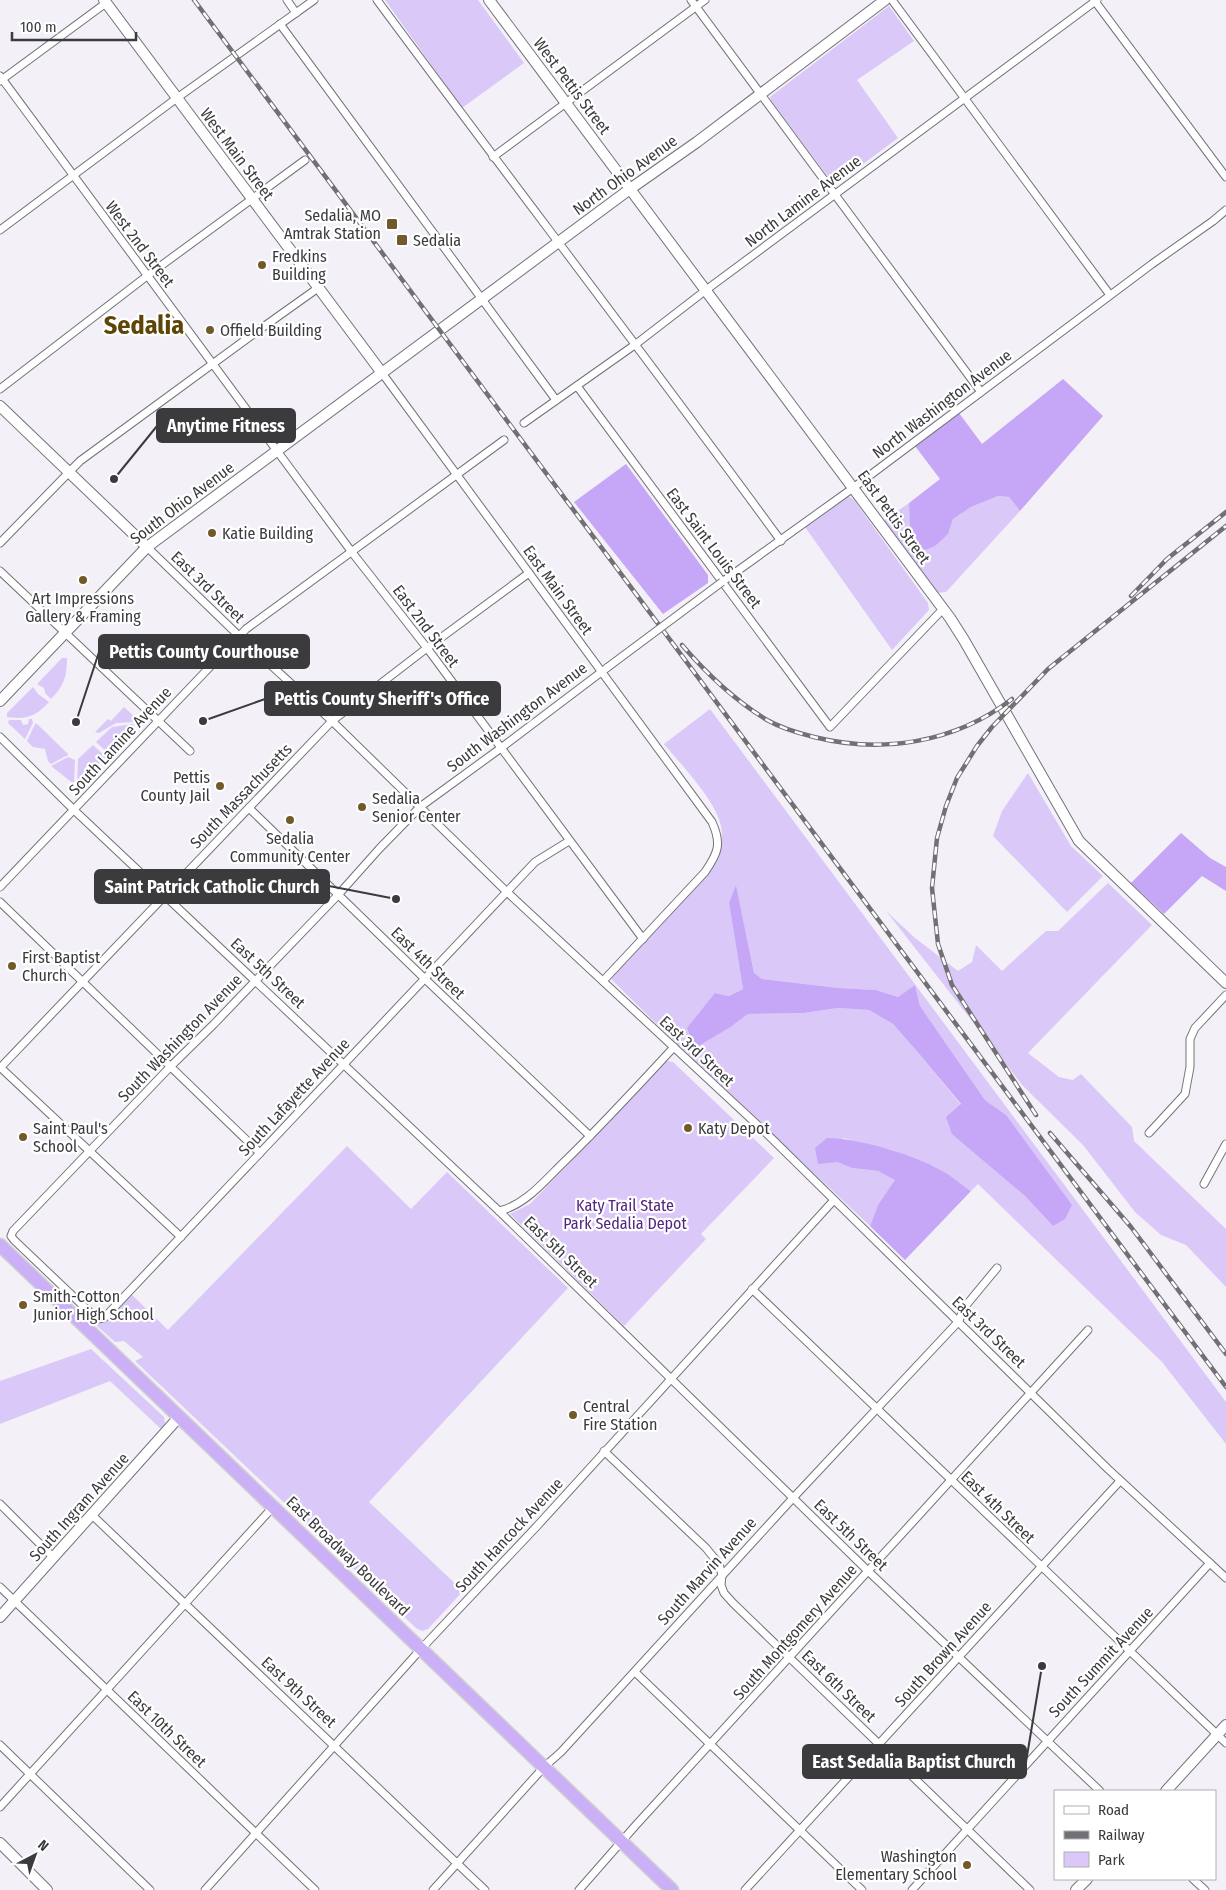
<svg xmlns="http://www.w3.org/2000/svg" width="1226" height="1890" viewBox="0 0 1226 1890" font-family="'Fira Sans Condensed',sans-serif">
	<style>
		.green { fill: #dac9f8; fill-rule: evenodd }
		.forest { fill: #c6a6f6 }
		.lines { fill: none; stroke-linecap: round; stroke-linejoin: round }
		.street-casing { stroke: #747278; stroke-width: 9 }
		.secondary-casing { stroke: #747278; stroke-width: 12 }
		.highway-casing { stroke: #d0d0d0; stroke-width: 15 }
		.street { stroke: #fff; stroke-width: 7 }
		.secondary { stroke: #fff; stroke-width: 10 }
		.highway { stroke: #cbaff7; stroke-width: 12 }
		.rail-casing { stroke: #727075; stroke-width: 4.5 }
		.rail { stroke: #fff; stroke-width: 2.5; stroke-dasharray: 8; stroke-linecap: butt }
		.street-bridge-casing { stroke: #747278; stroke-width: 9; stroke-linecap: butt }
		.street-bridge { stroke: #fff; stroke-width: 7 }
		.poi-dot { fill: #715a2a; stroke: #fff; stroke-width: 2 }
		.labels { text-anchor: middle; dominant-baseline: central; stroke-width: 4.5; stroke-linejoin: round; paint-order: stroke }
		.street-label { font-size: 16px; fill: #3b3a3d; stroke: #fff }
		.poi-label { font-size: 16px; fill: #3b3a3d; stroke: #fff; text-anchor: start }
		.park-label { font-size: 16px; fill: #522581; stroke: #fff }
		.town-label { font-size: 26px; font-weight: bold; fill: #5e4507; stroke: #fff }
		.leader { fill: none; stroke: #3b3a3d; stroke-width: 2 }
		.callout-dot { fill: #3b3a3d; stroke: #fff; stroke-width: 2 }
		.callout { fill: #3b3a3d; stroke: #3b3a3d; stroke-width: 2 }
		.callout-label { font-size: 18px; text-anchor: middle; font-weight: bold; fill: #fff }
	</style>
	<rect width="100%" height="100%" fill="#f3f0f8"/>
	<g class="green">
		<path d="M385,0H478L524,63L462,108Z"/>
		<path d="M889,6L914,41L857,80L898,138L836,184L832,182L771,101L770,97Z"/>
		<path d="M998,496L1009,497L1020,511L946,592L935,593L882,522L909,503L910,535L948,534L953,519L971,507Z"/>
		<path d="M845,497H850L854,500L928,603L929,610L892,650L805,527Z"/>
		<path d="M62,658H67C67,676 64,686 51,699L45,693L44,688L37,684Z"/>
		<path d="M33,687L38,694L49,702C36,716 27,720 7,717V713Z"/>
		<path d="M124,707L136,718L135,722L116,723L99,733L95,732L108,719L111,721Z"/>
		<path d="M710,709L1226,1402V1444L1162,1362L978,1184L971,1191L936,1167L891,1150L843,1138L837,1162L852,1168L878,1171L896,1180L878,1205L870,1226L689,1056L610,978V971L711,861C716,852 722,843 722,832C720,804 682,766 664,744ZM736,886L754,973L762,979L839,988L876,990L898,997L915,985L920,1006L985,1100L1006,1115L1053,1226L1024,1195L961,1105L915,1049L893,1024L869,1010L838,1008L804,1013L748,1014L732,1026L715,993L729,996L743,989L729,903Z"/>
		<path d="M29,719H32L33,723L25,739L8,723L9,720H21L23,725L28,724Z"/>
		<path d="M35,724H37L68,754V755L51,764L48,761L45,749L33,747L27,741Z"/>
		<path d="M133,724L135,728L109,754L96,742L112,727Z"/>
		<path d="M93,745L106,757L79,784L77,783L78,759Z"/>
		<path d="M68,757L75,760L74,784L51,766Z"/>
		<path d="M1028,773L1071,846L1103,876L1067,912L993,836L1002,811Z"/>
		<path d="M1108,883L1152,925L1028,1053L1059,1077L1073,1080L1081,1074L1132,1127L1134,1141L1226,1229V1287L1186,1245L1161,1235L1135,1212L1083,1145L1023,1086L886,911L915,938L958,971L972,962L976,945L1002,971L1046,931H1058Z"/>
		<path d="M667,1061L673,1062L774,1158L701,1234L706,1239L624,1326L510,1214L530,1204Z"/>
		<path d="M347,1146L411,1209L447,1172L568,1288L369,1502L463,1591L428,1629L422,1631L416,1628L135,1361L143,1357L124,1341L115,1342L96,1325L129,1292L168,1330Z"/>
		<path d="M91,1349L164,1417L165,1423L161,1429L110,1381L0,1424V1381Z"/>
	</g>
	<g class="forest">
		<path d="M1063,379L1103,416L1020,511L1009,497L998,496L971,507L953,519L948,534L935,546L925,550L910,535L909,503L940,479L915,446L959,413L982,444Z"/>
		<path d="M626,464L708,575V583L663,614L574,502Z"/>
		<path d="M1181,833L1210,858L1226,867V891L1202,876L1164,914L1131,883Z"/>
		<path d="M736,885L754,973L762,979L839,988L876,990L898,997L915,985L920,1006L985,1100L1006,1115L1072,1205L1065,1219L1053,1226L1024,1195L952,1134L946,1117L961,1104L915,1049L893,1024L869,1010L838,1008L804,1013L748,1014L732,1026L695,1048L687,1028L715,993L729,996L743,989L729,903Z"/>
		<path d="M827,1138C857,1138 907,1153 935,1167C948,1173 959,1183 971,1191L905,1260L870,1226L878,1205L895,1180L878,1171L852,1168L837,1162L818,1164L815,1148Z"/>
	</g>
	<g class="lines">
		<g class="street-casing">
			<g id="street">
				<path d="M287,0L296,13"/>
				<path d="M377,0C511,181 648,359 781,541"/>
				<path d="M691,0L981,392"/>
				<path d="M892,0L1110,295"/>
				<path d="M1094,0L1226,177"/>
				<path d="M280,24L556,400"/>
				<path d="M0,76L351,551L427,648L643,939"/>
				<path d="M0,81L106,3"/>
				<path d="M493,157L705,0"/>
				<path d="M0,230L177,98L314,0"/>
				<path d="M382,373L712,822C722,844 718,853 705,872L603,981"/>
				<path d="M577,386L830,727L943,609"/>
				<path d="M0,389L147,276L305,160"/>
				<path d="M524,423L636,344L706,290L1097,0"/>
				<path d="M0,543L80,461L259,330L318,288"/>
				<path d="M147,547L239,636L332,721L507,892L765,1132L1108,1469L1226,1578"/>
				<path d="M0,571L190,751"/>
				<path d="M722,582L853,488L1152,264L1213,221L1226,210"/>
				<path d="M0,737L74,810L499,1211L868,1571L1100,1791"/>
				<path d="M249,808L424,978L590,1136"/>
				<path d="M569,841L535,862L104,1318L97,1319L14,1240L11,1236L13,1231L171,1066L214,1024L338,895L379,849L420,807L501,748L608,667"/>
				<path d="M0,887L246,629L504,440"/>
				<path d="M0,902L260,1153"/>
				<path d="M0,1067L181,1237"/>
				<path d="M0,1068L332,721L427,648L529,573"/>
				<path d="M1149,1133L1185,1094L1190,1067V1039L1195,1028L1226,995"/>
				<path d="M1204,1184L1226,1144"/>
				<path d="M499,1211C526,1205 546,1179 565,1161C603,1124 638,1086 674,1047"/>
				<path d="M752,1289L1226,1743"/>
				<path d="M604,1451L706,1548L719,1564L722,1575L721,1585L724,1593L733,1603L1030,1890"/>
				<path d="M0,1504L54,1558"/>
				<path d="M92,1515L485,1890"/>
				<path d="M0,1587L315,1890"/>
				<path d="M635,1672L862,1890"/>
				<path d="M0,1745L150,1890"/>
				<path d="M0,1807L273,1507"/>
				<path d="M1193,1879L1205,1890"/>
				<path d="M205,1890L421,1649L538,1525L834,1200"/>
				<path d="M433,1890L544,1767L561,1752L793,1498L959,1321L963,1309L997,1268"/>
				<path d="M579,1890L636,1825L1088,1330"/>
				<path d="M745,1890L1120,1481"/>
				<path d="M912,1890L1210,1563"/>
			</g>
		</g>
		<g class="secondary-casing">
			<g id="secondary">
				<path d="M104,0L382,373"/>
				<path d="M489,0L950,618L964,640L1079,841L1226,983"/>
				<path d="M0,406L147,547"/>
				<path d="M0,701L147,547L630,189L697,142L885,0"/>
				<path d="M0,1617L179,1417"/>
				<path d="M1166,1791L1226,1725"/>
				<path d="M0,1843L47,1890"/>
				<path d="M1076,1890L1087,1879"/>
			</g>
		</g>
		<g class="highway-casing">
			<path id="highway" d="M0,1245L672,1890"/>
		</g>
		<use href="#street" class="street"/>
		<use href="#secondary" class="secondary"/>
		<use href="#highway" class="highway"/>
		<g class="rail-casing">
			<g id="rail">
				<path d="M194,0L1226,1387"/>
				<path d="M1131,596L1167,559L1226,512"/>
				<path d="M682,645C707,674 734,700 767,720C781,728 798,733 814,737C882,754 955,743 1012,699"/>
				<path d="M1036,1115L952,985L938,944L932,888L937,838L946,806L957,778L977,746L992,727L1048,669L1226,526"/>
				<path d="M1050,1133L1131,1227L1226,1354"/>
			</g>
		</g>
		<use href="#rail" class="rail"/>
		<g class="street-bridge-casing">
			<path id="street-bridge" d="M608,667L722,582"/>
		</g>
		<use href="#street-bridge" class="street-bridge"/>
	</g>
	<g class="poi-dot">
		<rect x="386" y="218" width="12" height="12" rx="2.5"/>
		<rect x="396" y="234" width="12" height="12" rx="2.5"/>
		<circle cx="262" cy="265" r="5"/>
		<circle cx="210" cy="330" r="5"/>
		<circle cx="212" cy="533" r="5"/>
		<circle cx="83" cy="580" r="5"/>
		<circle cx="220" cy="786" r="5"/>
		<circle cx="362" cy="807" r="5"/>
		<circle cx="290" cy="820" r="5"/>
		<circle cx="12" cy="966" r="5"/>
		<circle cx="688" cy="1128" r="5"/>
		<circle cx="23" cy="1137" r="5"/>
		<circle cx="23" cy="1305" r="5"/>
		<circle cx="573" cy="1415" r="5"/>
		<circle cx="967" cy="1865" r="5"/>
	</g>
	<g class="labels">
		<g class="street-label">
			<text transform="translate(572 86) rotate(53)">West Pettis Street</text>
			<text transform="translate(237 154) rotate(53)">West Main Street</text>
			<text transform="translate(625 175) rotate(-36)">North Ohio Avenue</text>
			<text transform="translate(803 201) rotate(-37)">North Lamine Avenue</text>
			<text transform="translate(140 244) rotate(53)">West 2nd Street</text>
			<text transform="translate(942 404) rotate(-37)">North Washington Avenue</text>
			<text transform="translate(182 503) rotate(-37)">South Ohio Avenue</text>
			<text transform="translate(894 517) rotate(54)">East Pettis Street</text>
			<text transform="translate(714 548) rotate(53)">East Saint Louis Street</text>
			<text transform="translate(208 587) rotate(44)">East 3rd Street</text>
			<text transform="translate(558 590) rotate(54)">East Main Street</text>
			<text transform="translate(426 626) rotate(53)">East 2nd Street</text>
			<text transform="translate(517 717) rotate(-37)">South Washington Avenue</text>
			<text transform="translate(120 741) rotate(-47)">South Lamine Avenue</text>
			<text transform="translate(241 796) rotate(-46)">South Massachusetts</text>
			<text transform="translate(428 963) rotate(44)">East 4th Street</text>
			<text transform="translate(268 973) rotate(43)">East 5th Street</text>
			<text transform="translate(180 1038) rotate(-46)">South Washington Avenue</text>
			<text transform="translate(697 1051) rotate(43)">East 3rd Street</text>
			<text transform="translate(294 1097) rotate(-47)">South Lafayette Avenue</text>
			<text transform="translate(561 1252) rotate(44)">East 5th Street</text>
			<text transform="translate(989 1332) rotate(44)">East 3rd Street</text>
			<text transform="translate(79 1507) rotate(-48)">South Ingram Avenue</text>
			<text transform="translate(998 1507) rotate(44)">East 4th Street</text>
			<text transform="translate(509 1535) rotate(-47)">South Hancock Avenue</text>
			<text transform="translate(851 1535) rotate(44)">East 5th Street</text>
			<text transform="translate(348 1556) rotate(44)">East Broadway Boulevard</text>
			<text transform="translate(707 1571) rotate(-48)">South Marvin Avenue</text>
			<text transform="translate(795 1632) rotate(-48)">South Montgomery Avenue</text>
			<text transform="translate(943 1654) rotate(-48)">South Brown Avenue</text>
			<text transform="translate(1101 1662) rotate(-47)">South Summit Avenue</text>
			<text transform="translate(839 1686) rotate(44)">East 6th Street</text>
			<text transform="translate(299 1692) rotate(43)">East 9th Street</text>
			<text transform="translate(167 1729) rotate(44)">East 10th Street</text>
		</g>
		<g class="poi-label">
			<text x="381" y="215" text-anchor="end">Sedalia, MO<tspan x="381" dy="18">Amtrak Station</tspan></text>
			<text x="413" y="240">Sedalia</text>
			<text x="272" y="256">Fredkins<tspan x="272" dy="18">Building</tspan></text>
			<text x="220" y="330">Offield Building</text>
			<text x="222" y="533">Katie Building</text>
			<text x="83" y="598" text-anchor="middle">Art Impressions<tspan x="83" dy="18">Gallery &amp; Framing</tspan></text>
			<text x="210" y="777" text-anchor="end">Pettis<tspan x="210" dy="18">County Jail</tspan></text>
			<text x="372" y="798">Sedalia<tspan x="372" dy="18">Senior Center</tspan></text>
			<text x="290" y="838" text-anchor="middle">Sedalia<tspan x="290" dy="18">Community Center</tspan></text>
			<text x="22" y="957">First Baptist<tspan x="22" dy="18">Church</tspan></text>
			<text x="33" y="1128">Saint Paul's<tspan x="33" dy="18">School</tspan></text>
			<text x="698" y="1128">Katy Depot</text>
			<text x="33" y="1296">Smith-Cotton<tspan x="33" dy="18">Junior High School</tspan></text>
			<text x="583" y="1406">Central<tspan x="583" dy="18">Fire Station</tspan></text>
			<text x="957" y="1856" text-anchor="end">Washington<tspan x="957" dy="18">Elementary School</tspan></text>
		</g>
		<g class="park-label">
			<text x="625" y="1205">Katy Trail State<tspan x="625" dy="18">Park Sedalia Depot</tspan></text>
		</g>
		<g class="town-label">
			<text x="144" y="325">Sedalia</text>
		</g>
	</g>
	<path class="leader" d="M114 479L157 426M76 722L99 652M203 721L265 699M396 899L329 886M1042 1666L1026 1762"/>
	<g class="callout-dot">
		<circle cx="114" cy="479" r="5"/>
		<circle cx="76" cy="722" r="5"/>
		<circle cx="203" cy="721" r="5"/>
		<circle cx="396" cy="899" r="5"/>
		<circle cx="1042" cy="1666" r="5"/>
	</g>
	<g class="callout">
		<rect x="157" y="409" width="138" height="33" rx="5"/>
		<rect x="99" y="635" width="210" height="33" rx="5"/>
		<rect x="265" y="682" width="235" height="33" rx="5"/>
		<rect x="95" y="870" width="234" height="33" rx="5"/>
		<rect x="803" y="1745" width="223" height="33" rx="5"/>
	</g>
	<g class="callout-label">
		<text x="226" y="432">Anytime Fitness</text>
		<text x="204" y="658">Pettis County Courthouse</text>
		<text x="382" y="705">Pettis County Sheriff's Office</text>
		<text x="212" y="893">Saint Patrick Catholic Church</text>
		<text x="914" y="1768">East Sedalia Baptist Church</text>
	</g>
	<rect x="1054" y="1790" width="162" height="90" fill="#ffffff" stroke="#b1b0b1"/>
	<rect x="1064" y="1806" width="25" height="8" fill="#ffffff" stroke="#b1b0b1"/>
	<text x="1098" y="1815" font-size="15" fill="#3b3a3d">Road</text>
	<rect x="1064" y="1831" width="25" height="8" fill="#727075" stroke="#b1b0b1"/>
	<text x="1098" y="1840" font-size="15" fill="#3b3a3d">Railway</text>
	<rect x="1064" y="1852" width="25" height="15" fill="#dac9f8" stroke="#b1b0b1"/>
	<text x="1098" y="1865" font-size="15" fill="#3b3a3d">Park</text>
	<g transform="translate(35 1855) rotate(41)" stroke="#ffffff" stroke-width="4" paint-order="stroke">
	<path d="M0-4L9 19L0 12L-9 19Z" fill="#3b3a3d"/>
	<text y="-8" font-size="14" font-weight="bold" text-anchor="middle" fill="#3b3a3d">N</text>
	</g>
	<path d="M12 32v8h124v-8" fill="none" stroke="#3b3a3d" stroke-width="2.5"/>
	<text x="20" y="32" font-size="15" fill="#3b3a3d" stroke="#ffffff" stroke-width="4" paint-order="stroke">100 m</text>
</svg>
